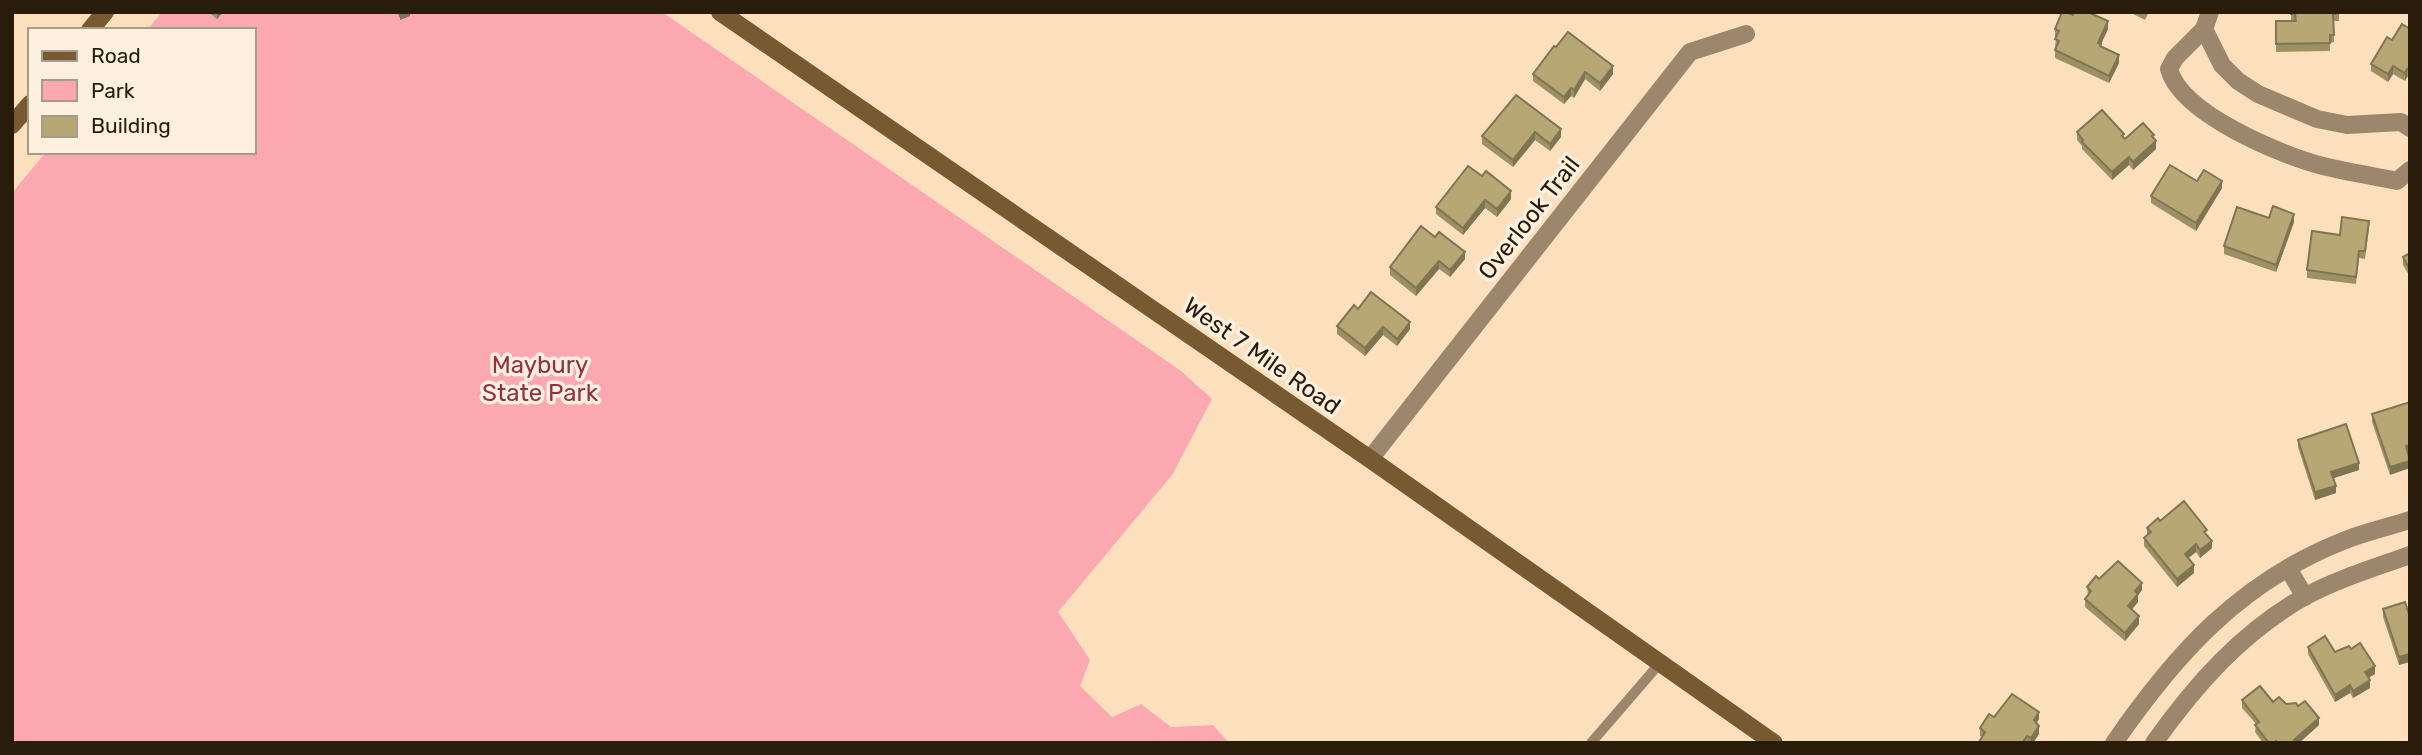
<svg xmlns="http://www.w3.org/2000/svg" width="2422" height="755" viewBox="0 0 2422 755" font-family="Rubik,sans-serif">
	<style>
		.green { fill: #fba8b0 }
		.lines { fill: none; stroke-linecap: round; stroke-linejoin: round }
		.lane { stroke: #9c876c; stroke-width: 10 }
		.street { stroke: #9c876c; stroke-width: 18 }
		.secondary { stroke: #775a32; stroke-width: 18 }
		.wall { fill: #9d9065 }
		.shaded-wall { fill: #7f7552 }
		.building { fill: #b6a775; stroke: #7f7552; stroke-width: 2 }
		.labels { text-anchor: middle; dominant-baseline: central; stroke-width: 7; stroke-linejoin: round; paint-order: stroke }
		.street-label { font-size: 24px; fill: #291c0b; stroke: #fef0de }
		.park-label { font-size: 24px; fill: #923143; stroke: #fef0de }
	</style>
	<rect width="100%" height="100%" fill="#fce0bd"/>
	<path class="green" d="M162,12H662L1181,371L1212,399L1172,475L1058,612L1090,660L1080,686L1112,717L1141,704L1171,727L1213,725L1229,743H12V193L46,152H254V30H147Z"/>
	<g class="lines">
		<path class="lane" d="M1591,743L1660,663"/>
		<g class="street">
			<path d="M2210,12L2204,29L2175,58L2169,69C2181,114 2281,155 2323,166C2348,172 2373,176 2397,181L2410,170"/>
			<path d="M2204,29L2222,65L2238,81L2258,94L2317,119L2347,125L2401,122L2410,128"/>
			<path d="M1370,459L1690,52L1746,34"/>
			<path d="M2288,568L2305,597"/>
			<path d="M2114,743C2176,653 2240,582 2343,541C2365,532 2388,527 2410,520"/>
			<path d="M2154,743C2195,685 2242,632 2304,597C2337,579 2374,568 2410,555"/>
		</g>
		<g class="secondary">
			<path d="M720,12L1370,459L1774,743"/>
			<path d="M90,30L105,12"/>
			<path d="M12,125L30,104"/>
		</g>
	</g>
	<g class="wall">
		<path d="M208,12H223L217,19Z"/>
		<path d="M2129,12H2149L2145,20Z"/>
		<path d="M2291,12H2339V21H2334V42L2330,43V51L2276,52V21H2291Z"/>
		<path d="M2055,29H2108L2101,44V47L2119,63L2109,83L2055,58V50L2056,47H2055L2056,37L2055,36Z"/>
		<path d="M2410,29V78L2407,77L2405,81L2393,74L2388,82L2371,71V64L2392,40Z"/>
		<path d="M1554,46L1613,74L1600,91L1585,79L1574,98L1571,96L1564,104L1533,81V74Z"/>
		<path d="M1516,95L1561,137L1550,151L1535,140L1513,167L1482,144V136Z"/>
		<path d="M2077,132L2124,138L2125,139L2154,138L2156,149L2133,170L2129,165L2112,180L2082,149V146L2077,140Z"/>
		<path d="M1468,166L1511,199L1497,217L1485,208L1463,235L1436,214V207Z"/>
		<path d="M2197,181L2222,188L2196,231L2151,203V196Z"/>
		<path d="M2269,218L2294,222L2276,272L2224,254V246Z"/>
		<path d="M1421,226L1465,259L1450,277L1439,269L1416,296L1390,275V267Z"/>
		<path d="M2369,228L2365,259L2359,258L2356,284L2307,278V270L2340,235Z"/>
		<path d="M2410,253V277L2403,265V257Z"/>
		<path d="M1358,309L1410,329L1397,346L1383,335L1365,356L1337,334V326Z"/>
		<path d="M2372,414L2410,453H2408L2390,475L2372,422Z"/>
		<path d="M2298,440L2359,470L2333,478L2336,493L2315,500L2298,447Z"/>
		<path d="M2160,521L2207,535L2212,548L2200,558L2196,552L2188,558L2194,573L2177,587L2144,546V538L2147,535V528Z"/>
		<path d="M2099,579L2142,590L2138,595V602L2132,609L2139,624L2125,641L2085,607V599L2088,596L2087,587Z"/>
		<path d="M2405,602L2399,665L2383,617V609Z"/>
		<path d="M2308,647L2335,652L2351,649L2375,674L2369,677L2370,688L2353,698L2350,693L2335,702L2308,654Z"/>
		<path d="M2242,700L2273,702L2286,704L2319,725L2299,743H2263L2255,732L2256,724L2242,708Z"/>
		<path d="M1994,717L2039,719L2036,723L2039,734L2033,743H1979L1982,737L1980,736V728Z"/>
	</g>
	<g class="shaded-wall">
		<path d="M217,12H223L217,19Z"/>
		<path d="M410,12V16L400,20V16Z"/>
		<path d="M2108,21V29L2101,44V52L2098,43Z"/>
		<path d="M2119,55V63L2109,83V76Z"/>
		<path d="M1613,66V74L1600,91V83Z"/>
		<path d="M2393,66V74L2388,82V74Z"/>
		<path d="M2407,69V77L2405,81V73Z"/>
		<path d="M1585,72V79L1574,98V90Z"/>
		<path d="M1571,88V96L1564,104V97Z"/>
		<path d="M1561,129V137L1550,151V144Z"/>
		<path d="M1535,132V140L1513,167V160Z"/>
		<path d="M2156,141V149L2133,170V162Z"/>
		<path d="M2129,157V165L2112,180V172Z"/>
		<path d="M2222,181V188L2196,231V223Z"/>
		<path d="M1511,191V199L1497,217V209Z"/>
		<path d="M1485,200V208L1463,235V228Z"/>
		<path d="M2294,214V222L2276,272V265Z"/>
		<path d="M1465,252V259L1450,277V270Z"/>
		<path d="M1439,261V269L1416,296V288Z"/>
		<path d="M1410,322V329L1397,346V339Z"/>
		<path d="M1383,327V335L1365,356V348Z"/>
		<path d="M2410,445V453L2406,454V446Z"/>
		<path d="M2410,461V468L2390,475V467Z"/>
		<path d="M2359,463V470L2331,479V472Z"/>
		<path d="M2336,486V493L2315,500V492Z"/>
		<path d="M2212,541V548L2200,558V550Z"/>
		<path d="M2196,544V552L2185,561V554Z"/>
		<path d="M2194,565V573L2177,587V579Z"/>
		<path d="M2142,583V590L2138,595V602L2128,614V606L2135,591Z"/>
		<path d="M2139,616V624L2125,641V633Z"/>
		<path d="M2410,654V662L2399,665V657Z"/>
		<path d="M2375,666V674L2365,680V672Z"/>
		<path d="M2370,680V688L2353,698V691Z"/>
		<path d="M2350,685V693L2335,702V695Z"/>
		<path d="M2039,712V719L2034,727V720Z"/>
		<path d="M2319,718V725L2299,743H2294V740Z"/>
		<path d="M2039,726V734L2033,743H2031V738Z"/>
	</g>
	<g class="building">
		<path d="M399,12H409L400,16Z"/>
		<path d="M2062,12H2066L2073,15L2074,12H2088L2108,21L2098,43L2101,44L2100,46L2119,55L2109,76L2055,50L2059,41L2055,39L2059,31L2055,29Z"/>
		<path d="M2291,12H2339V13L2333,14L2334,35H2330V43L2276,44V21H2296L2295,14H2291Z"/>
		<path d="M2402,24L2410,29V71L2407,69L2405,73L2393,66L2388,74L2371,64L2387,37L2392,40Z"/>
		<path d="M1568,32L1613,66L1600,83L1585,72L1574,90L1571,88L1564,97L1533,74L1554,46L1556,47Z"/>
		<path d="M1516,95L1561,129L1550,144L1535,132L1513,160L1482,136Z"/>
		<path d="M2102,110L2124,134L2122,136L2125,139L2143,123L2154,135L2152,136L2156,141L2133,162L2129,157L2112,172L2082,142L2083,140L2077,132Z"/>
		<path d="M2170,165L2197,181L2204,170L2222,181L2196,223L2151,196Z"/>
		<path d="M1468,166L1482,176L1486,171L1511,191L1497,209L1485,200L1463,228L1436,207Z"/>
		<path d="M2273,206L2294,214L2276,265L2224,246L2237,207L2269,218Z"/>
		<path d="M2342,217L2369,221L2365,251H2359L2356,277L2307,270L2312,231L2340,235Z"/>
		<path d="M1421,226L1435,237L1439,232L1465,252L1450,270L1439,261L1416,288L1390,267Z"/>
		<path d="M2410,253V270L2403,257Z"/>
		<path d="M1371,292L1410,322L1397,339L1383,327L1365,348L1337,326L1354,305L1358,309Z"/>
		<path d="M2410,402V445L2406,446L2410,461L2390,467L2372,414Z"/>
		<path d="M2346,424L2359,463L2331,472L2336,486L2315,492L2298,440Z"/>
		<path d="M2184,501L2207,530L2204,532L2212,541L2200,550L2196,544L2185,554L2194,565L2177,579L2144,538L2151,532L2147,528L2158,518L2160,521Z"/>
		<path d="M2118,561L2142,583L2135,591L2138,594L2128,606L2139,616L2125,633L2085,599L2091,591L2087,587L2096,576L2099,579Z"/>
		<path d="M2405,602L2410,617V654L2399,657L2383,609Z"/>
		<path d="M2325,636L2335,652L2349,646L2351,649L2360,643L2375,666L2365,672L2370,680L2353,691L2350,685L2335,695L2308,647Z"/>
		<path d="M2260,686L2273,702L2279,697L2286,704L2296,703L2298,706L2305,701L2319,718L2294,740L2296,743H2277L2276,741L2274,743H2269L2255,725L2259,722L2242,700Z"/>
		<path d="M2012,694L2039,712L2034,720L2039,726L2031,738L2027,736L2023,742L2025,743H1981L1979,742L1985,732L1980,728L1989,714L1994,717Z"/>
	</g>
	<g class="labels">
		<g class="street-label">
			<text transform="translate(1529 218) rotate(-52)">Overlook Trail</text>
			<text transform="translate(1262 356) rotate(35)">West 7 Mile Road</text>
		</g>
		<g class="park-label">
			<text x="540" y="365">Maybury<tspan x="540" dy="28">State Park</tspan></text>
		</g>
	</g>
	<rect width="2422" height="755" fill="none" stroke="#291c0b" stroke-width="28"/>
	<rect x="28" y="28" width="228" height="126" fill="#fef0de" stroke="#a99b8a" stroke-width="2"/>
	<rect x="42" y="51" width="35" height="10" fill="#775a32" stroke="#a99b8a" stroke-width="2"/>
	<text x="91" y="63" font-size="21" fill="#291c0b">Road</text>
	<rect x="42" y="80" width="35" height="21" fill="#fba8b0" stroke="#a99b8a" stroke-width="2"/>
	<text x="91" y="98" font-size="21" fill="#291c0b">Park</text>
	<rect x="42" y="116" width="35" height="21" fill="#b6a775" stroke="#a99b8a" stroke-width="2"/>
	<text x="91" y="133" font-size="21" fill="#291c0b">Building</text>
</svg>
